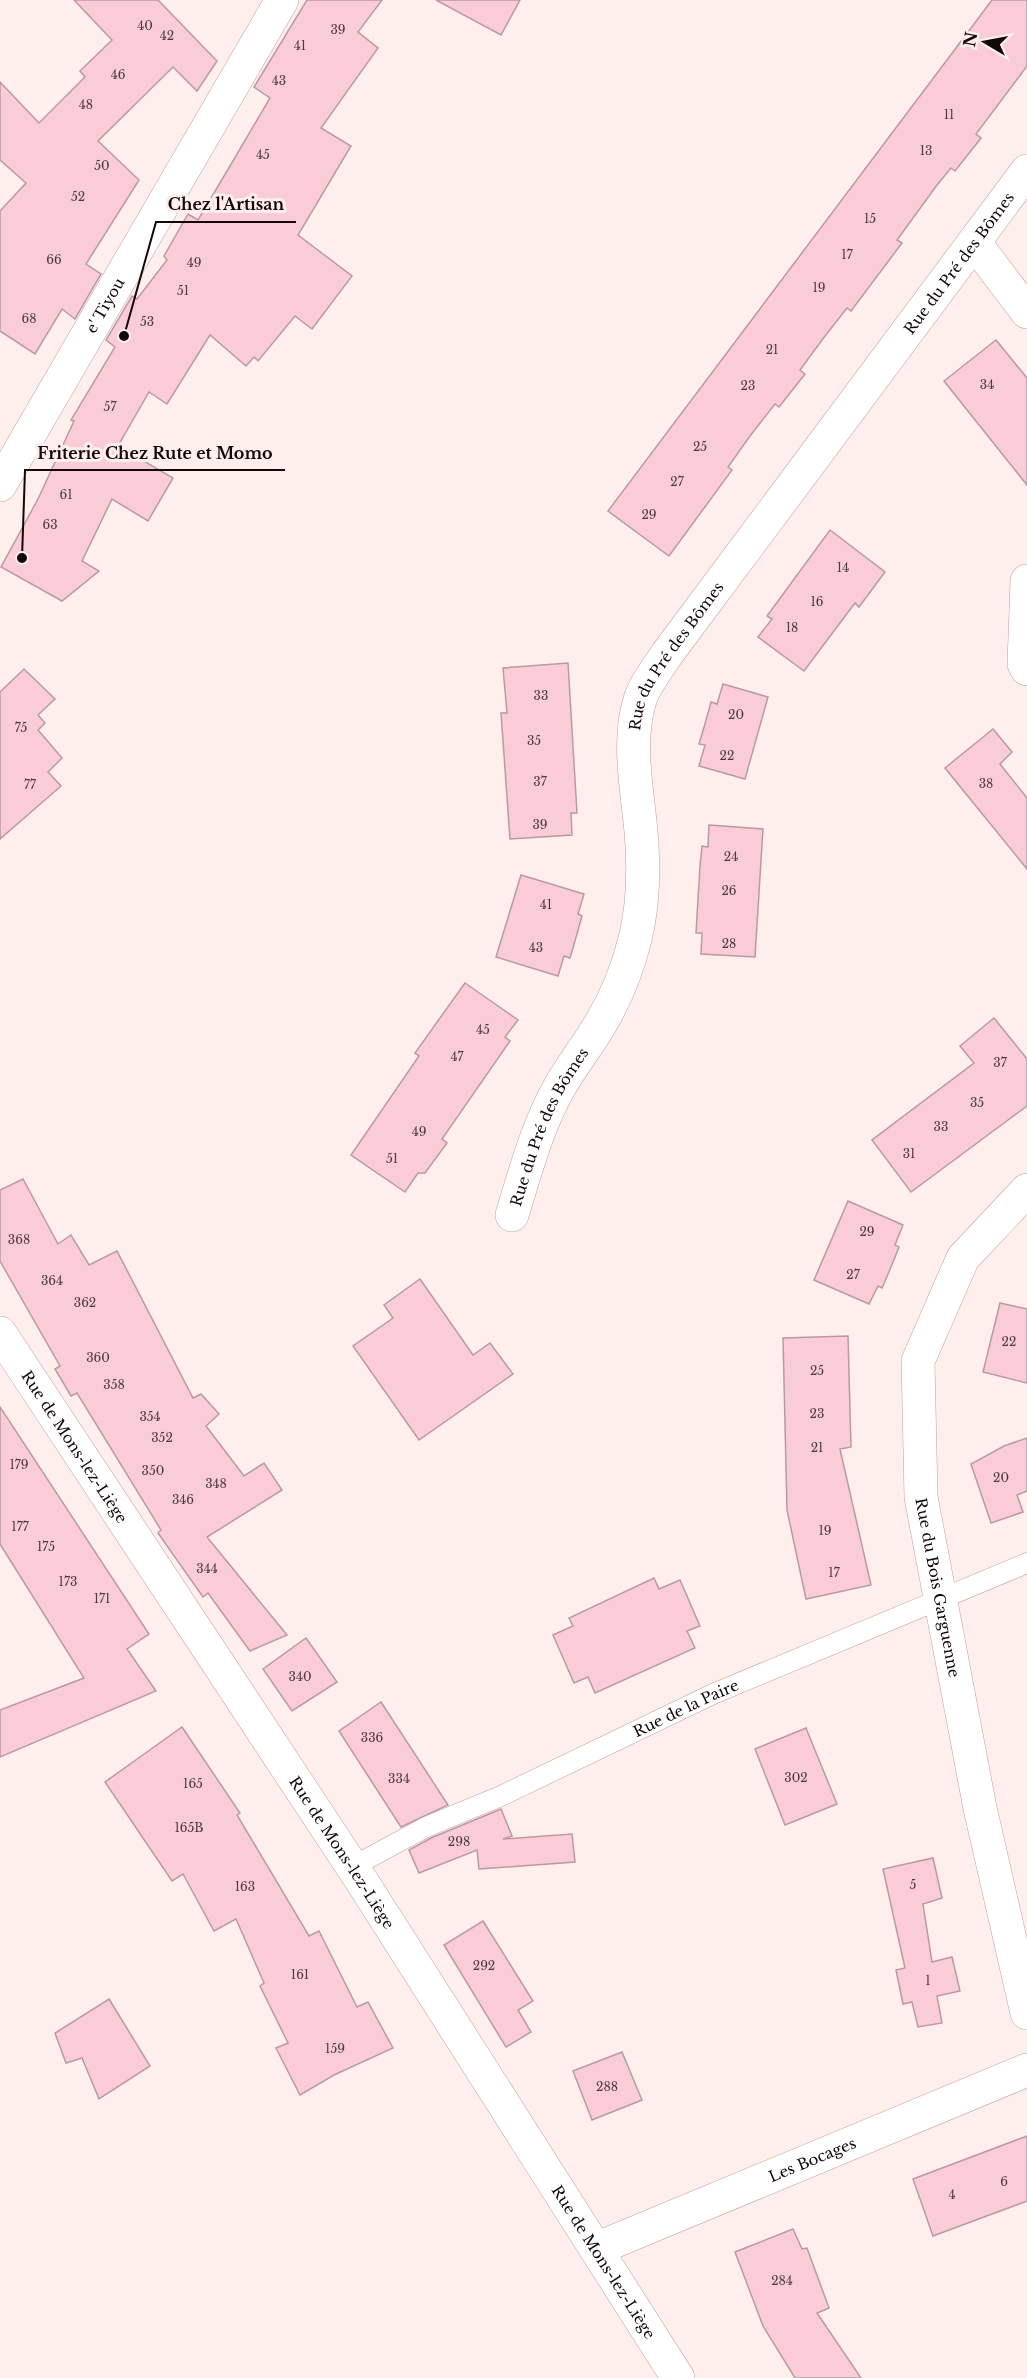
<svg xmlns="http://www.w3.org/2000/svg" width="1027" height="2378" viewBox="0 0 1027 2378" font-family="'Libre Baskerville',serif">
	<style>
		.building { fill: #f9ccd8; stroke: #bb99a3; stroke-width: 1.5 }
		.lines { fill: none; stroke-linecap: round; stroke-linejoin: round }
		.lane-casing { stroke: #c2a09b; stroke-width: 21 }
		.street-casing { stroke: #c2a09b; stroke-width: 34 }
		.secondary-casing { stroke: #c2a09b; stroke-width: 34 }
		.lane { stroke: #fff; stroke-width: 20 }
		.street { stroke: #fff; stroke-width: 33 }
		.secondary { stroke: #fff; stroke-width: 33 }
		.labels { text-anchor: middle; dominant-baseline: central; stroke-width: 6; stroke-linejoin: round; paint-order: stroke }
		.number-label { font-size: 12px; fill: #4c393b }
		.street-label { font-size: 15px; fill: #130807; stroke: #feefec }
		.leader { fill: none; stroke: #130807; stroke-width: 2 }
		.callout-dot { fill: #130807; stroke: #feefec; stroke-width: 2 }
		.callout-label { font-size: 16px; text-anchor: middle; font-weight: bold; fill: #130807; stroke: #feefec; stroke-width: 6; stroke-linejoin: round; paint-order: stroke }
	</style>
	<rect width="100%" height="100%" fill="#feefec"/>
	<g class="building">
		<path d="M74,0H158L217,61L197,91L173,67L98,141L139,180L86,264L101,274L75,319L62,309L35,354L0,331V211L26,183L0,160V82L39,123L85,77L80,71L112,40Z"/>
		<path d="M307,0H382L358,32L378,48L321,128L351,146L298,235L352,276L312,329L295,316L258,361L254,357L246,366L210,335L167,404L149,392L118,446L173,478L148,521L112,499L82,561L99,571L62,601L1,567L38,499L74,421L71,420L115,347L106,340L132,296L137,299L167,260L164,256L188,214L198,220L230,166L270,98L254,87Z"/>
		<path d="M436,0H520L501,35Z"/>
		<path d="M992,0H1027V66L976,134L981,138L955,171L951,168L937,185L897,240L902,243L851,311L847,308L822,340L800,370L805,374L779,407L775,404L750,436L728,467L732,470L669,556L608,511Z"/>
		<path d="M996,340L1027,378V485L944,381Z"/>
		<path d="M830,530L885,572L859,607L855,603L804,671L758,637L772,619L767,616Z"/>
		<path d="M568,663L577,813H571L572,835L510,839L501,713H507L503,668Z"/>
		<path d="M24,669L55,699L38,715L45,723L38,730L62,758L48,772L61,786L0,839V692Z"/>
		<path d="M723,684L768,697L745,779L699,766L705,745L699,744L705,724L711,702L717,704Z"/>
		<path d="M993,729L1012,752L1000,764L1027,798V869L945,768Z"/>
		<path d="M709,825L763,829L755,957L701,954L702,933H696L700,866L702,846L708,847Z"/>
		<path d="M521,875L584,894L578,914L582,916L573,948L570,958L564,956L558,976L496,957Z"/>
		<path d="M465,983L518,1020L505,1037L510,1041L442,1139L447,1143L425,1173H418L405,1192L351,1155L419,1056L415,1053Z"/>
		<path d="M994,1018L1027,1059V1106L911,1192L872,1140L974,1063L960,1046Z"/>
		<path d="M23,1179L58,1244L71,1235L89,1265L117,1251L193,1398L201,1394L219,1414L206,1426L244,1476L264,1463L282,1490L207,1537L287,1635L250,1651L208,1593L203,1597L158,1533L161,1530L77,1393L71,1396L55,1369L60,1366L0,1261V1190Z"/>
		<path d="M848,1201L903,1225L895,1245L899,1247L891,1267L882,1288L878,1286L869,1304L814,1280Z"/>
		<path d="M420,1279L473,1355L490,1343L513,1374L419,1440L353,1346L393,1318L384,1305Z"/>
		<path d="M1000,1303L1027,1309V1383L983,1372Z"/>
		<path d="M848,1336L851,1447L840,1449L871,1585L806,1599L787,1510L783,1338Z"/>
		<path d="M0,1407L149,1634L127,1649L156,1691L0,1757V1710L84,1678L0,1544Z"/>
		<path d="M1027,1438V1491L1017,1495L1023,1512L991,1523L971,1464L1004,1446Z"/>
		<path d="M654,1578L659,1589L680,1580L700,1626L687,1631L695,1648L595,1693L588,1677L574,1683L553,1635L573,1626L569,1618Z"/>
		<path d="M306,1638L337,1682L292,1711L263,1669Z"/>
		<path d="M381,1702L448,1805L401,1827L339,1731Z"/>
		<path d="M182,1727L240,1813L237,1815L309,1936L319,1931L357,2007L368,2002L393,2048L334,2075L300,2095L276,2048L288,2043L260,1986L264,1983L236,1919L214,1931L183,1874L172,1881L105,1782Z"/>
		<path d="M806,1728L837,1804L785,1825L755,1749Z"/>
		<path d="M501,1809L512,1836L503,1839L572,1834L575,1862L479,1869L477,1850L419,1873L409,1850L431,1838Z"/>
		<path d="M933,1858L942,1898L923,1904L932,1962L952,1957L960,1991L937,1996L942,2023L918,2027L912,2002L903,2004L896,1970L905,1968L883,1869Z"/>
		<path d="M483,1921L533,2001L518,2010L531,2032L506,2047L444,1945Z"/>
		<path d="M109,1999L150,2066L99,2099L82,2058L66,2063L55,2033Z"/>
		<path d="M622,2052L642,2100L592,2120L573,2071Z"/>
		<path d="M1027,2136V2201L933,2236L913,2179Z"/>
		<path d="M793,2229L802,2249L807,2248L829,2308L817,2313L861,2378H795L763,2326L735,2252Z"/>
	</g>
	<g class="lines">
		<g class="lane-casing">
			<g id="lane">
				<path id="s1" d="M352,1867L426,1827L501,1796L713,1694L1027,1563"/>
			</g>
		</g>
		<g class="street-casing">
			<g id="street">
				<path d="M974,242L1027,312"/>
				<path d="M1027,581L1024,664L1027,669"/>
				<path id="s2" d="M1027,1190L963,1258L918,1361L921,1497L980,1808L1027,2013"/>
				<path id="s3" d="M512,1215C525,1173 537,1127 559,1088C572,1065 588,1045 601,1023C617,996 629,965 636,935C644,900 644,866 641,831C637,789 627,741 640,700C645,684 658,668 667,654L1027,171"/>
				<path id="s4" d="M596,2249L1027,2070"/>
			</g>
		</g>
		<g class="secondary-casing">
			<g id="secondary">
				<path id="s5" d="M0,485L282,0"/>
				<path id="s6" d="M0,1333L361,1880L678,2378"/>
			</g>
		</g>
		<use href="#lane" class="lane"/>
		<use href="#street" class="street"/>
		<use href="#secondary" class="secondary"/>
	</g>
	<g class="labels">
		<g class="number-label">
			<text x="145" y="25">40</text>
			<text x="338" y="29">39</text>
			<text x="167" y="35">42</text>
			<text x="300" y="45">41</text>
			<text x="118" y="74">46</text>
			<text x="279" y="80">43</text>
			<text x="86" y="104">48</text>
			<text x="949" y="114">11</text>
			<text x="926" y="150">13</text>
			<text x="263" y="154">45</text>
			<text x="102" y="165">50</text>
			<text x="78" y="196">52</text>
			<text x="870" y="218">15</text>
			<text x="847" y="254">17</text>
			<text x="54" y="259">66</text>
			<text x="194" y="262">49</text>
			<text x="819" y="287">19</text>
			<text x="183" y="290">51</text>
			<text x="29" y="318">68</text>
			<text x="147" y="321">53</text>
			<text x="772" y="349">21</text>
			<text x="987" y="384">34</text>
			<text x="748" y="385">23</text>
			<text x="110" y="406">57</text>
			<text x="700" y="446">25</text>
			<text x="677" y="481">27</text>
			<text x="66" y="494">61</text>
			<text x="649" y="514">29</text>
			<text x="50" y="524">63</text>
			<text x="843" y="567">14</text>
			<text x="817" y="601">16</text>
			<text x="792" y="627">18</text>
			<text x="541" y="695">33</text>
			<text x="736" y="714">20</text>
			<text x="21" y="727">75</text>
			<text x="534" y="740">35</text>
			<text x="727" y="755">22</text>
			<text x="540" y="781">37</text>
			<text x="986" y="783">38</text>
			<text x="30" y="784">77</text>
			<text x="540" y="824">39</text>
			<text x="731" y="856">24</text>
			<text x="729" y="890">26</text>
			<text x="546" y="904">41</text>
			<text x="729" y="943">28</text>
			<text x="536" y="947">43</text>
			<text x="483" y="1029">45</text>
			<text x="457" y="1056">47</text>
			<text x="1000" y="1062">37</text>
			<text x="977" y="1102">35</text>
			<text x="941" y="1126">33</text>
			<text x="419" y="1131">49</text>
			<text x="909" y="1153">31</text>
			<text x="392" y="1158">51</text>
			<text x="867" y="1231">29</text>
			<text x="19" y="1239">368</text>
			<text x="853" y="1274">27</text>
			<text x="52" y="1280">364</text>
			<text x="85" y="1302">362</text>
			<text x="1009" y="1341">22</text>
			<text x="98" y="1357">360</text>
			<text x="817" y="1370">25</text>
			<text x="114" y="1384">358</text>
			<text x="817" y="1413">23</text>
			<text x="150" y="1416">354</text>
			<text x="162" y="1437">352</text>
			<text x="817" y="1447">21</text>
			<text x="19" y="1464">179</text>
			<text x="153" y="1470">350</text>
			<text x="1001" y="1477">20</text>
			<text x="216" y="1483">348</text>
			<text x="183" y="1499">346</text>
			<text x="20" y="1526">177</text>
			<text x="825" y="1530">19</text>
			<text x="46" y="1546">175</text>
			<text x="207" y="1568">344</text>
			<text x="834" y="1572">17</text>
			<text x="68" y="1581">173</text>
			<text x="102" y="1598">171</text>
			<text x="300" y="1676">340</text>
			<text x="372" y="1737">336</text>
			<text x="796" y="1777">302</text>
			<text x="399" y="1778">334</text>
			<text x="193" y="1783">165</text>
			<text x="189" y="1827">165B</text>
			<text x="459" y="1841">298</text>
			<text x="913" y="1884">5</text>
			<text x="245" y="1886">163</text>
			<text x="484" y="1965">292</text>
			<text x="300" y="1974">161</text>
			<text x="928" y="1980">1</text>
			<text x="335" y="2048">159</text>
			<text x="607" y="2086">288</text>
			<text x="1004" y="2181">6</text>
			<text x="952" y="2194">4</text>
			<text x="782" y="2280">284</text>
		</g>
		<g class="street-label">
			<text stroke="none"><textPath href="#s3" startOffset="1086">Rue du Pré des Bômes</textPath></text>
			<text stroke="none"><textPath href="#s5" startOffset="208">e' Tiyou</textPath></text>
			<text stroke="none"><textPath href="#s3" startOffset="600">Rue du Pré des Bômes</textPath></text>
			<text stroke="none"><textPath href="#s3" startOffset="96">Rue du Pré des Bômes</textPath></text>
			<text stroke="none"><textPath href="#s6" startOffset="136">Rue de Mons-lez-Liège</textPath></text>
			<text stroke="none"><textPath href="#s2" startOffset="434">Rue du Bois Garguenne</textPath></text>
			<text stroke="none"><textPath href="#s1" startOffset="370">Rue de la Paire</textPath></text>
			<text stroke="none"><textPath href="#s6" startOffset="622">Rue de Mons-lez-Liège</textPath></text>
			<text stroke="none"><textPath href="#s4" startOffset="234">Les Bocages</textPath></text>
			<text stroke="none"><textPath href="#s6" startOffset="1108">Rue de Mons-lez-Liège</textPath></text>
		</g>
	</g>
	<path class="leader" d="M124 336L156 222H296M22 558L25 470H285"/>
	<g class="callout-dot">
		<circle cx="124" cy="336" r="6"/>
		<circle cx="22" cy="558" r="6"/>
	</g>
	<g class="callout-label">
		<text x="226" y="210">Chez l'Artisan</text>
		<text x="155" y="459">Friterie Chez Rute et Momo</text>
	</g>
	<g transform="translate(985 42) rotate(280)" stroke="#feefec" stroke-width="4.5" paint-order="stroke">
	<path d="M0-4.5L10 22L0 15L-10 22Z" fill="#130807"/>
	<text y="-9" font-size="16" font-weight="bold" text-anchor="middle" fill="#130807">N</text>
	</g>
</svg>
